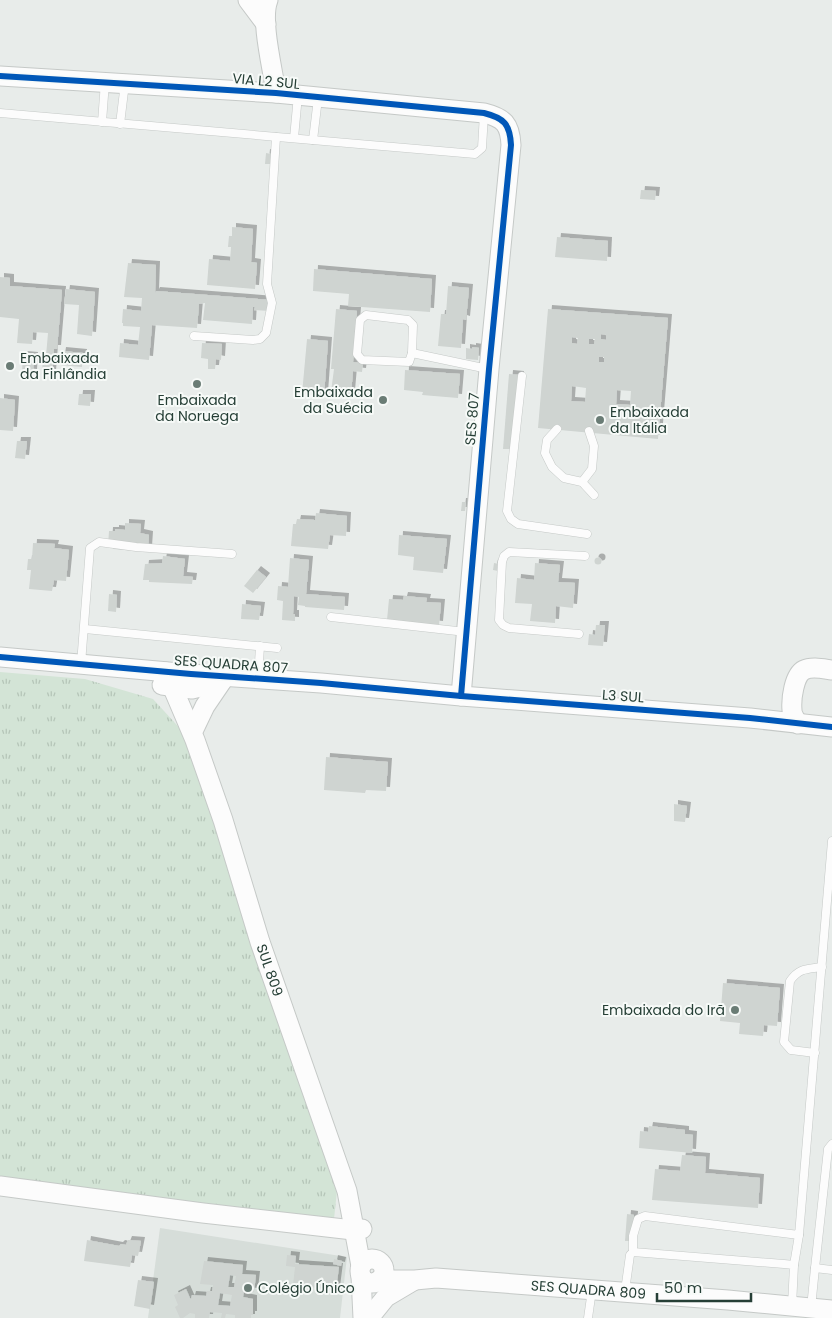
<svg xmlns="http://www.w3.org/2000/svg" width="832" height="1318" viewBox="0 0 832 1318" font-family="Poppins,sans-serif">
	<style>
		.built { fill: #d6ddd9 }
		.grass { fill: url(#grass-tufts) }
		.building { fill: #cfd4d1; fill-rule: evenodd; filter: url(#shadow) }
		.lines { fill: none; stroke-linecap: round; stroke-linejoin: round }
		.service-casing { stroke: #c5c9c7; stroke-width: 9 }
		.tertiary-casing { stroke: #c5c9c7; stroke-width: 21 }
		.service { stroke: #fcfcfc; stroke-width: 8 }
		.tertiary { stroke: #fcfcfc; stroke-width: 19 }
		.cycleway-casing { stroke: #f7faf8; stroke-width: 9 }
		.cycleway { stroke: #0057b8; stroke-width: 6 }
		.poi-dot { fill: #6a7c75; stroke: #f7faf8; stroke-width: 2 }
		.labels { text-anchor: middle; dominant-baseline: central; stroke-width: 4; stroke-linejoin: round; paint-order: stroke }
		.street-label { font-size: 14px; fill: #263f36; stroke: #f7faf8 }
		.poi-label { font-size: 14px; fill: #263f36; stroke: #f7faf8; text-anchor: start }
	</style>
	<defs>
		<pattern id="grass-tufts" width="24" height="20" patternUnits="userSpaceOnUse" patternTransform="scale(1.25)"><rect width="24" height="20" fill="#d3e4d6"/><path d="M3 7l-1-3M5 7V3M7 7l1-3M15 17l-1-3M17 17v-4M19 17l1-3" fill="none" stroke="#b5c5b8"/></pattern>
		<filter id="shadow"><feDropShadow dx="4" dy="-4" stdDeviation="0" flood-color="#0004"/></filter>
	</defs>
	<rect width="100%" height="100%" fill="#e8ecea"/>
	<path class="built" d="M160,1228L347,1257L340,1318H148Z"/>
	<path class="grass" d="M0,672L85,679L153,699L186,735L337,1191L334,1219L218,1206L0,1176Z"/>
	<g class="building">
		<path d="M266,153L271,154L270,164H265Z"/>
		<path d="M641,190L656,191L655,200L640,199Z"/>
		<path d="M232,227L253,229L251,262L257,263L255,289L207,285L209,259L230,261L231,247H228L229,236H232Z"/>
		<path d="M557,237L608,241L607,261L555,257Z"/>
		<path d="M128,263L156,265L155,293L156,291L271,300L270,311L254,310L255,307H253L252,324L203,320L205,303L199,304L197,328L152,325L149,360L119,357L120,343L138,345L140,327L123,326V323H122L123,309L141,311L142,298L124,297Z"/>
		<path d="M314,269L432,279L430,312L348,306L349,294L313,291Z"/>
		<path d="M0,277L10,278V286L62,290L57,349H54L52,374L42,373L43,356H46L48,333L33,332L32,344L17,343L19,319L0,317Z"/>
		<path d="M448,286L469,288L466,320L463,319L461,348L438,346L441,314H446Z"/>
		<path d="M66,289L95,292L92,336L77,334L79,305L64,304Z"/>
		<path d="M336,309L357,311L353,362L363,363L362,372L353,371L351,394L331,392L334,369H331Z"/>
		<path d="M548,309L668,318L658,439L538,428ZM601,334L606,335V340L601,339ZM572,337L578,338L577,344L572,343ZM589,339H595L594,344H589ZM599,357H604V362H599ZM572,386L586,388L585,402L571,401ZM617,390L631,391L630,405L616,404Z"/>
		<path d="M307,339L328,341L324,396L302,394Z"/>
		<path d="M202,343L222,344L221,360L216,359L215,369H208V359L201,358Z"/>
		<path d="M472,347L479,348L478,360L466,359V348L472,349Z"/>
		<path d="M62,351L83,353L82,367L60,365Z"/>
		<path d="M23,355L34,356L33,373L22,372Z"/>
		<path d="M405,370L460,374L458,398L422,395L423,392L404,390Z"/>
		<path d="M509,374L520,375L514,449H503Z"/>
		<path d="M79,394H91L90,406L78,405Z"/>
		<path d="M0,398L15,400L13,431L0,430Z"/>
		<path d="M17,441H27L25,459L15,458Z"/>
		<path d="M462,502H466L465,511H461Z"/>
		<path d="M316,513L347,516L346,536L330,535L328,549L291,546L293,524H296L297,519L315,520Z"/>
		<path d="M125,523L141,524L140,533L149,535L148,550H138V551L113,549L114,547L108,546L109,531H115V529L125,530Z"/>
		<path d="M399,535L447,539L443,573L413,570L414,557L398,555Z"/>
		<path d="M33,543L55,544L54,548L69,550L66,581L54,580L52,591L29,589L31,570H27L28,559H32Z"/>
		<path d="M163,556L185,559L183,576L193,577L192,584L149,582V580H143L145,564L162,563Z"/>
		<circle cx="598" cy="561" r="3.5"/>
		<path d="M290,558L309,560L306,594L345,597L344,610L305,607V606L298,605L299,597L294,596L293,614H295V621L282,620L283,601L277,600L278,586L288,587Z"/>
		<path d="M494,563L499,564L498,571L493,570Z"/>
		<path d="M535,563L560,565L558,582L575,583L573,608L556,606L555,623L530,621L532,604L515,603L517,578L534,580Z"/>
		<path d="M257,570L266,577L253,593L244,586Z"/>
		<path d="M109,594L117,595L116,612L108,611Z"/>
		<path d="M404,596L427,598L426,602L441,603L439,625L387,620L389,599L403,600Z"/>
		<path d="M242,604L261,606L259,620L241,619Z"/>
		<path d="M596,625H605L603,646L588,645L589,634L595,635Z"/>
		<path d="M326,757L388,762L386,791L366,790L365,793L324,790Z"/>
		<path d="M674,804L687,806L685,822L674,821Z"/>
		<path d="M723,983L780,988L777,1026L764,1025L763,1036L739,1034L740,1023L720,1021Z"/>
		<path d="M649,1126L685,1130V1134L693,1135L692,1153L639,1148L640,1131L648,1132Z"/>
		<path d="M682,1155L706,1157L705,1173L760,1178L758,1208L652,1200L655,1169L680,1171Z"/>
		<path d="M627,1214L634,1215L632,1241H625Z"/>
		<path d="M87,1240L119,1246L121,1244L126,1245L128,1240L141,1241L138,1256L132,1255L130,1267L84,1261Z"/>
		<path d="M287,1255L296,1256L295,1264L339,1267L336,1290L293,1285L295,1267L286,1266Z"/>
		<path d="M334,1259L342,1261L341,1266L333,1264Z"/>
		<path d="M204,1261L243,1265L242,1274L256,1275L254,1292L244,1291L243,1297L253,1299V1315H251V1318H235V1315L226,1314L225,1318H221L222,1313L210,1312L209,1318H195V1314L190,1313L183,1318H180L175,1307L178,1305L174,1295L186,1289L190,1298L191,1299L192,1295L206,1296L207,1291H212L213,1285L200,1284ZM230,1275L236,1276L234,1287H228ZM220,1293L232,1295L230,1306L218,1305Z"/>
		<path d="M138,1280L154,1282L150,1309L134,1306Z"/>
	</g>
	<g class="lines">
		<g class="service-casing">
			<g id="service">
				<path d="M0,113L475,154L482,148L484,114"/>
				<path d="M102,122L105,82"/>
				<path d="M120,124L125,83"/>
				<path d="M294,138L298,95"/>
				<path d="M313,140L318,98"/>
				<path d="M366,315L408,320L413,325L412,353L409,362L362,360L357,354L360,320Z"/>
				<path d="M194,336L253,340L260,339L266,333L272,303L267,284L276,137"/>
				<path d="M412,353L488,369"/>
				<path d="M522,376L507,511L511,519L518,524L587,534"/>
				<path d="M557,429L547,440L545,453L552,467L564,478L582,482L594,495"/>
				<path d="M582,482L592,469L594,446L589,431"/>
				<path d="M331,617L466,632"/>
				<path d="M85,629L277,648"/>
				<path d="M579,634L509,628L503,625L499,620L502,562L504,556L509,552L585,556"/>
				<path d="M81,664L90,548L99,542L136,547L232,554"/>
				<path d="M258,679L260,646"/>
				<path d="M815,1053L791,1050L784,1042L790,981C799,968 807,969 822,967"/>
				<path d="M633,1252V1236L638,1219L645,1216L799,1235L832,841"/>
				<path d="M794,1265L799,1235"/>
				<path d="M815,1268L828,1149L832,1144"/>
				<path d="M625,1291L630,1255L633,1252L784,1264L794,1265L792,1306"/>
				<path d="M811,1308L815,1268L832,1270"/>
				<path d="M588,1318L592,1290"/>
			</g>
		</g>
		<g class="tertiary-casing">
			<g id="tertiary">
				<path d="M248,0L266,24"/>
				<path d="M268,0C260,20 273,70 276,93"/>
				<path d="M0,76L276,93L484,113C504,118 510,124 511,145L489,369L461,696"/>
				<path d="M0,657L191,674L321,683L461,696L750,718L832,727"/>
				<path id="s1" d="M166,672L195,740L223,820L260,942L347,1191L361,1266"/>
				<path d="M162,685L192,689L221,682"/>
				<path d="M798,724C796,720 792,715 792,710C791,699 794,675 804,670C812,666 824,669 832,670"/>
				<path d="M194,729L205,706L222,681"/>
				<path d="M0,1186L203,1213L353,1230L362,1229"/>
				<circle cx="372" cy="1271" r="12"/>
				<path d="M361,1276L363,1318"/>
				<path id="s2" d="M379,1280H415L436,1278L728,1300L832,1310"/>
				<path d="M369,1318L386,1297L413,1281"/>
			</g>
		</g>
		<use href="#service" class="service"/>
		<use href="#tertiary" class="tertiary"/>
		<g class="cycleway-casing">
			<g id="cycleway">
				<path d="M0,76L276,93L484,113C504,118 510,124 511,145L489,369L461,696"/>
				<path d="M0,657L191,674L321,683L461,696L750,718L832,727"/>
			</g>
		</g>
		<use href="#cycleway" class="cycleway"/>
	</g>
	<g class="poi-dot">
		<circle cx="10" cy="366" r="5"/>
		<circle cx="197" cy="384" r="5"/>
		<circle cx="383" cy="400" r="5"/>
		<circle cx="600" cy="420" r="5"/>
		<circle cx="735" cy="1010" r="5"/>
		<circle cx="248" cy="1288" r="5"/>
	</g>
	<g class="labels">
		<g class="street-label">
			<text transform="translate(266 81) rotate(5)">VIA L2 SUL</text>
			<text transform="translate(472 419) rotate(-85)">SES 807</text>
			<text transform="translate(231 664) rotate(4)">SES QUADRA 807</text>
			<text transform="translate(623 696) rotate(4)">L3 SUL</text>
			<text stroke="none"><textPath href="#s1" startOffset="316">SUL 809</textPath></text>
			<text stroke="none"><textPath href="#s2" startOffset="210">SES QUADRA 809</textPath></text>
		</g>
		<g class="poi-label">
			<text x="20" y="358">Embaixada<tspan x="20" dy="16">da Finlândia</tspan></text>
			<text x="373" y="392" text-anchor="end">Embaixada<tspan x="373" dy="16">da Suécia</tspan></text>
			<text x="197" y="400" text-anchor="middle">Embaixada<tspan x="197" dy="16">da Noruega</tspan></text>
			<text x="610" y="412">Embaixada<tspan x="610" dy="16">da Itália</tspan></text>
			<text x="725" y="1010" text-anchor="end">Embaixada do Irã</text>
			<text x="258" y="1288">Colégio Único</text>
		</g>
	</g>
	<path d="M657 1293v8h94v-8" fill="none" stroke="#263f36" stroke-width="2.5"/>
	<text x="664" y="1293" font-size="15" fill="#263f36" stroke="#f7faf8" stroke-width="4" paint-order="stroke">50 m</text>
</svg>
